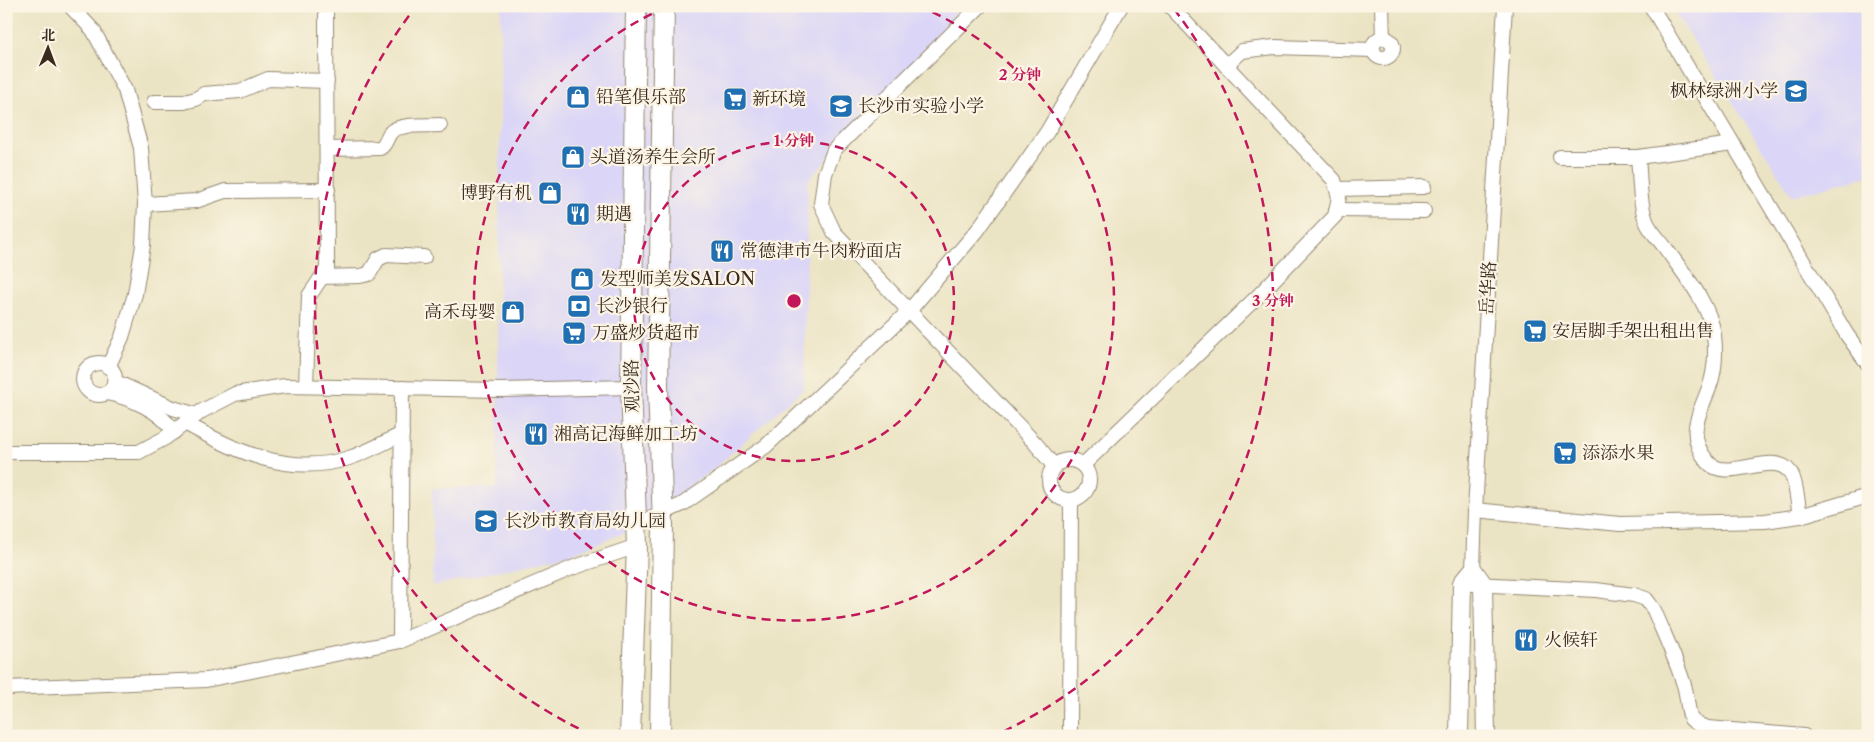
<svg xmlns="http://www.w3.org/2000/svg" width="1874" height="742" viewBox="0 0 1874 742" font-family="'Libre Caslon Text','Noto Serif SC',serif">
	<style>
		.built { fill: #dbd6f7 }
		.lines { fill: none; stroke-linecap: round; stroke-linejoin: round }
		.minor-casing { stroke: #938771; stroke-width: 16 }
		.tertiary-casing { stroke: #938771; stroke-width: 20 }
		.secondary-casing { stroke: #938771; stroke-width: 22 }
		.minor { stroke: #fff; stroke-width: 14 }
		.tertiary { stroke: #fff; stroke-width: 18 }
		.secondary { stroke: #fff; stroke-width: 20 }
		.ring { fill: none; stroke: #c2185b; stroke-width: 2.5; stroke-dasharray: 9 6 }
		.labels { text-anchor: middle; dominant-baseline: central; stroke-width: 4.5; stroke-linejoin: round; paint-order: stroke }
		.poi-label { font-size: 18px; fill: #3b2a1e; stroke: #fcf5e5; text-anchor: start }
		.street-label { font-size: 18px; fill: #3b2a1e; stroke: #fcf5e5 }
		.centre { fill: #c2185b; stroke: #fcf5e5; stroke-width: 2.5 }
		.ring-label { font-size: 15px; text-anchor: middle; font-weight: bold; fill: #c2185b; stroke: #fcf5e5; stroke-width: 4.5; stroke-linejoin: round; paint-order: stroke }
	</style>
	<rect width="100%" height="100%" fill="#fcf5e5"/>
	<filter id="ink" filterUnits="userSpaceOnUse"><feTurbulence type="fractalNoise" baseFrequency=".02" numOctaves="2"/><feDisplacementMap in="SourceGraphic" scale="10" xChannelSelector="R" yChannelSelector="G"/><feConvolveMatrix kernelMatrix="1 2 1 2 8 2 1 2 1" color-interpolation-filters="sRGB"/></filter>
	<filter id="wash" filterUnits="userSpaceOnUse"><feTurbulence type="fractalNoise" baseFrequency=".0096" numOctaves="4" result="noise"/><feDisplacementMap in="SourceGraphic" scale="20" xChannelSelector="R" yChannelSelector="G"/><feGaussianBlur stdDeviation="1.12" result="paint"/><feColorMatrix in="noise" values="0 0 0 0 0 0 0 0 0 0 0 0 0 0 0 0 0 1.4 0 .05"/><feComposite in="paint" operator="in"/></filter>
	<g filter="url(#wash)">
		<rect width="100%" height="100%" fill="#ebe4c4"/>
		<g class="built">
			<path d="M501,6H962L808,181L804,388L715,468L622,534L570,554L433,586L432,488H497Z"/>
			<path d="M1671,6H1868V176L1792,196Z"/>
		</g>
	</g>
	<g filter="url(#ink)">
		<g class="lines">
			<g class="minor-casing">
				<g id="minor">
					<path d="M70,6L93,30L125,90L141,148L145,204L143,245L135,294L122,337L108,367"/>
					<path d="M980,6L834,150L825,174L821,204L834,232L1035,443L1054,466"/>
					<path d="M1382,6L1383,38"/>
					<path d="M1651,6L1847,335L1868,364"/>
					<circle cx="1383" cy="48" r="10"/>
					<path d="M1226,66L1242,51L1274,47L1373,50"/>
					<path d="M154,102H184L196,99L204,94L240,91L268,79L327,81"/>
					<path d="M327,149L380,148C387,144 386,137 391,132C399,123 428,126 440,125"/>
					<path d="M1560,157H1638L1733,144"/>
					<path d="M1638,157C1640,176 1639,208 1648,225C1652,232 1659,240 1664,246C1683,273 1709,302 1714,335C1716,352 1715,372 1709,388C1699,415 1685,435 1708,462C1727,484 1773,449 1790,472C1796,480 1798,505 1800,516"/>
					<path d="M1337,189L1424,187"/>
					<path d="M145,204L196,201L225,191L328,190"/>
					<path d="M1336,210L1424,211"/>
					<path d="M322,277L360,276L369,274L378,259L386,255L424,257"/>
					<circle cx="99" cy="379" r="16"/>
					<path d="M114,381L173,408L197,415"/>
					<path d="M306,386L309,296L327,269L326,6"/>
					<path d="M107,393C130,398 161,410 174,432"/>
					<path d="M185,423C236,452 290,477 349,458C368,452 385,442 402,434"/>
					<path d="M6,452H139L165,438L202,411L235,394L285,386L501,390L631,387"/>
					<circle cx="1069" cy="480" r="20"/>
					<path d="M1083,465L1258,296L1335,216L1339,197L1334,180L1170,6"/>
					<path d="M1475,510L1620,524L1765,521L1800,516L1868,496"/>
					<path d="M637,525L683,504L766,446L909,311L977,231L1047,132L1121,6"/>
					<path d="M1473,570L1475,510L1505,6"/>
					<path d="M1473,584L1596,590L1634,595L1646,599L1654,610C1664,634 1676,659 1684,685C1687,693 1688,714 1691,719C1695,724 1701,726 1708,728L1804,736"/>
					<path d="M400,641L402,388"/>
					<path d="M6,688L206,680L400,641L572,568L637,546"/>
					<path d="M1070,736L1071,500"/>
				</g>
			</g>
			<g class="tertiary-casing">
				<path id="tertiary" d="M1459,736L1462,583L1473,570L1483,584L1486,736"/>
			</g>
			<g class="secondary-casing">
				<g id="secondary">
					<path d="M630,736L637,546L631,387L636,6"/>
					<path d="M660,736L663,525L658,387L664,6"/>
				</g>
			</g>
			<use href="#minor" class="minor"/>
			<use href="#tertiary" class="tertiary"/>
			<use href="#secondary" class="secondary"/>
		</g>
	</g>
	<g class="ring">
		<circle cx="794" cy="301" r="160"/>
		<path d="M919 6A320 320 0 1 1 669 6"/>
		<path d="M592 735A479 479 0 0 1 414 9M1174 9A479 479 0 0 1 996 735"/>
	</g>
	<defs>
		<g id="school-square" transform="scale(1.25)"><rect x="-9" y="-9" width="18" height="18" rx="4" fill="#1f6fb2" stroke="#fcf5e5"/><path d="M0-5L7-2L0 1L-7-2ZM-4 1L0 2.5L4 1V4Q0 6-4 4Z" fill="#fff"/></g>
		<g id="shop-square" transform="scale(1.25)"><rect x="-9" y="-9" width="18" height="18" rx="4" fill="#1f6fb2" stroke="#fcf5e5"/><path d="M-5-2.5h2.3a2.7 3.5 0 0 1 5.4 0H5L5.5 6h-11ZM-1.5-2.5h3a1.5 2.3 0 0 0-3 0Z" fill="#fff"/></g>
		<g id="supermarket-square" transform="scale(1.25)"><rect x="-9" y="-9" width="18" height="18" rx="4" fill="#1f6fb2" stroke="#fcf5e5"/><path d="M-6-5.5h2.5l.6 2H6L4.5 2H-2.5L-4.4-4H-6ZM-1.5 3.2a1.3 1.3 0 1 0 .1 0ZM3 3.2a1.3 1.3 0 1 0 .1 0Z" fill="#fff"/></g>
		<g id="restaurant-square" transform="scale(1.25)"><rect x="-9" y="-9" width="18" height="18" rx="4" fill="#1f6fb2" stroke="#fcf5e5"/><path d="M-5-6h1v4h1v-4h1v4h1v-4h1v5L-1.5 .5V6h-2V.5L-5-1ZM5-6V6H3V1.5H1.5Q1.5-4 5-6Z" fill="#fff"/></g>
		<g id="bank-square" transform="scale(1.25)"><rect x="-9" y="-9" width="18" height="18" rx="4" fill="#1f6fb2" stroke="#fcf5e5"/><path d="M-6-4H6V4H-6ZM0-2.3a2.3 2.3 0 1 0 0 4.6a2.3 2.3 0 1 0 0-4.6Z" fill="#fff"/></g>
	</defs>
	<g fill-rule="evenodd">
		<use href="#school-square" x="1796" y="91"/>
		<use href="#shop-square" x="578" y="97"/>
		<use href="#supermarket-square" x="735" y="99"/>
		<use href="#school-square" x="841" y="106"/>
		<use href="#shop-square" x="573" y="157"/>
		<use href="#shop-square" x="550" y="193"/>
		<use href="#restaurant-square" x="578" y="214"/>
		<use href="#restaurant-square" x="722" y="251"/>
		<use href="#shop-square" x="582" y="279"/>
		<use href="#bank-square" x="579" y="306"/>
		<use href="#shop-square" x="513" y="312"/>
		<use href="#supermarket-square" x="1535" y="331"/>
		<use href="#supermarket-square" x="574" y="333"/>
		<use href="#restaurant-square" x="536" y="434"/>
		<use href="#supermarket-square" x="1565" y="453"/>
		<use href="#school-square" x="486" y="521"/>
		<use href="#restaurant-square" x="1526" y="640"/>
	</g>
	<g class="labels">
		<g class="poi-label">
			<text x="1778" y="91" text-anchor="end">枫林绿洲小学</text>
			<text x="596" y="97">铅笔俱乐部</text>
			<text x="752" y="99">新环境</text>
			<text x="858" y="106">长沙市实验小学</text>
			<text x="590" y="157">头道汤养生会所</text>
			<text x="532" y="193" text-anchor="end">博野有机</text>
			<text x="596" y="214">期遇</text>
			<text x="740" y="251">常德津市牛肉粉面店</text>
			<text x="600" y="279">发型师美发SALON</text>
			<text x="596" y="306">长沙银行</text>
			<text x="496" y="312" text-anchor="end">高禾母婴</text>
			<text x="1552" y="331">安居脚手架出租出售</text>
			<text x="592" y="333">万盛炒货超市</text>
			<text x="554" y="434">湘高记海鲜加工坊</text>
			<text x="1582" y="453">添添水果</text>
			<text x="504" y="521">长沙市教育局幼儿园</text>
			<text x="1544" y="640">火候轩</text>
		</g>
		<g class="street-label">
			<text transform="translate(1488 288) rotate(-87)">岳华路</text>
			<text transform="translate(632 386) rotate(-91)">观沙路</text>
		</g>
	</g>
	<circle cx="794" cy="301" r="8" class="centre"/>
	<g class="ring-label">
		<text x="1020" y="80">2 分钟</text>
		<text x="794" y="146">1 分钟</text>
		<text x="1273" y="306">3 分钟</text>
	</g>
	<rect width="1874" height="742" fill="none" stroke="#fcf5e5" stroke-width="25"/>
	<g transform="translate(48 48) rotate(1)" stroke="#fcf5e5" stroke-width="4" paint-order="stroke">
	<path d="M0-4L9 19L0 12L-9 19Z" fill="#3b2a1e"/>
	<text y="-8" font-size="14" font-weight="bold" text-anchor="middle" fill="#3b2a1e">北</text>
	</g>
</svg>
